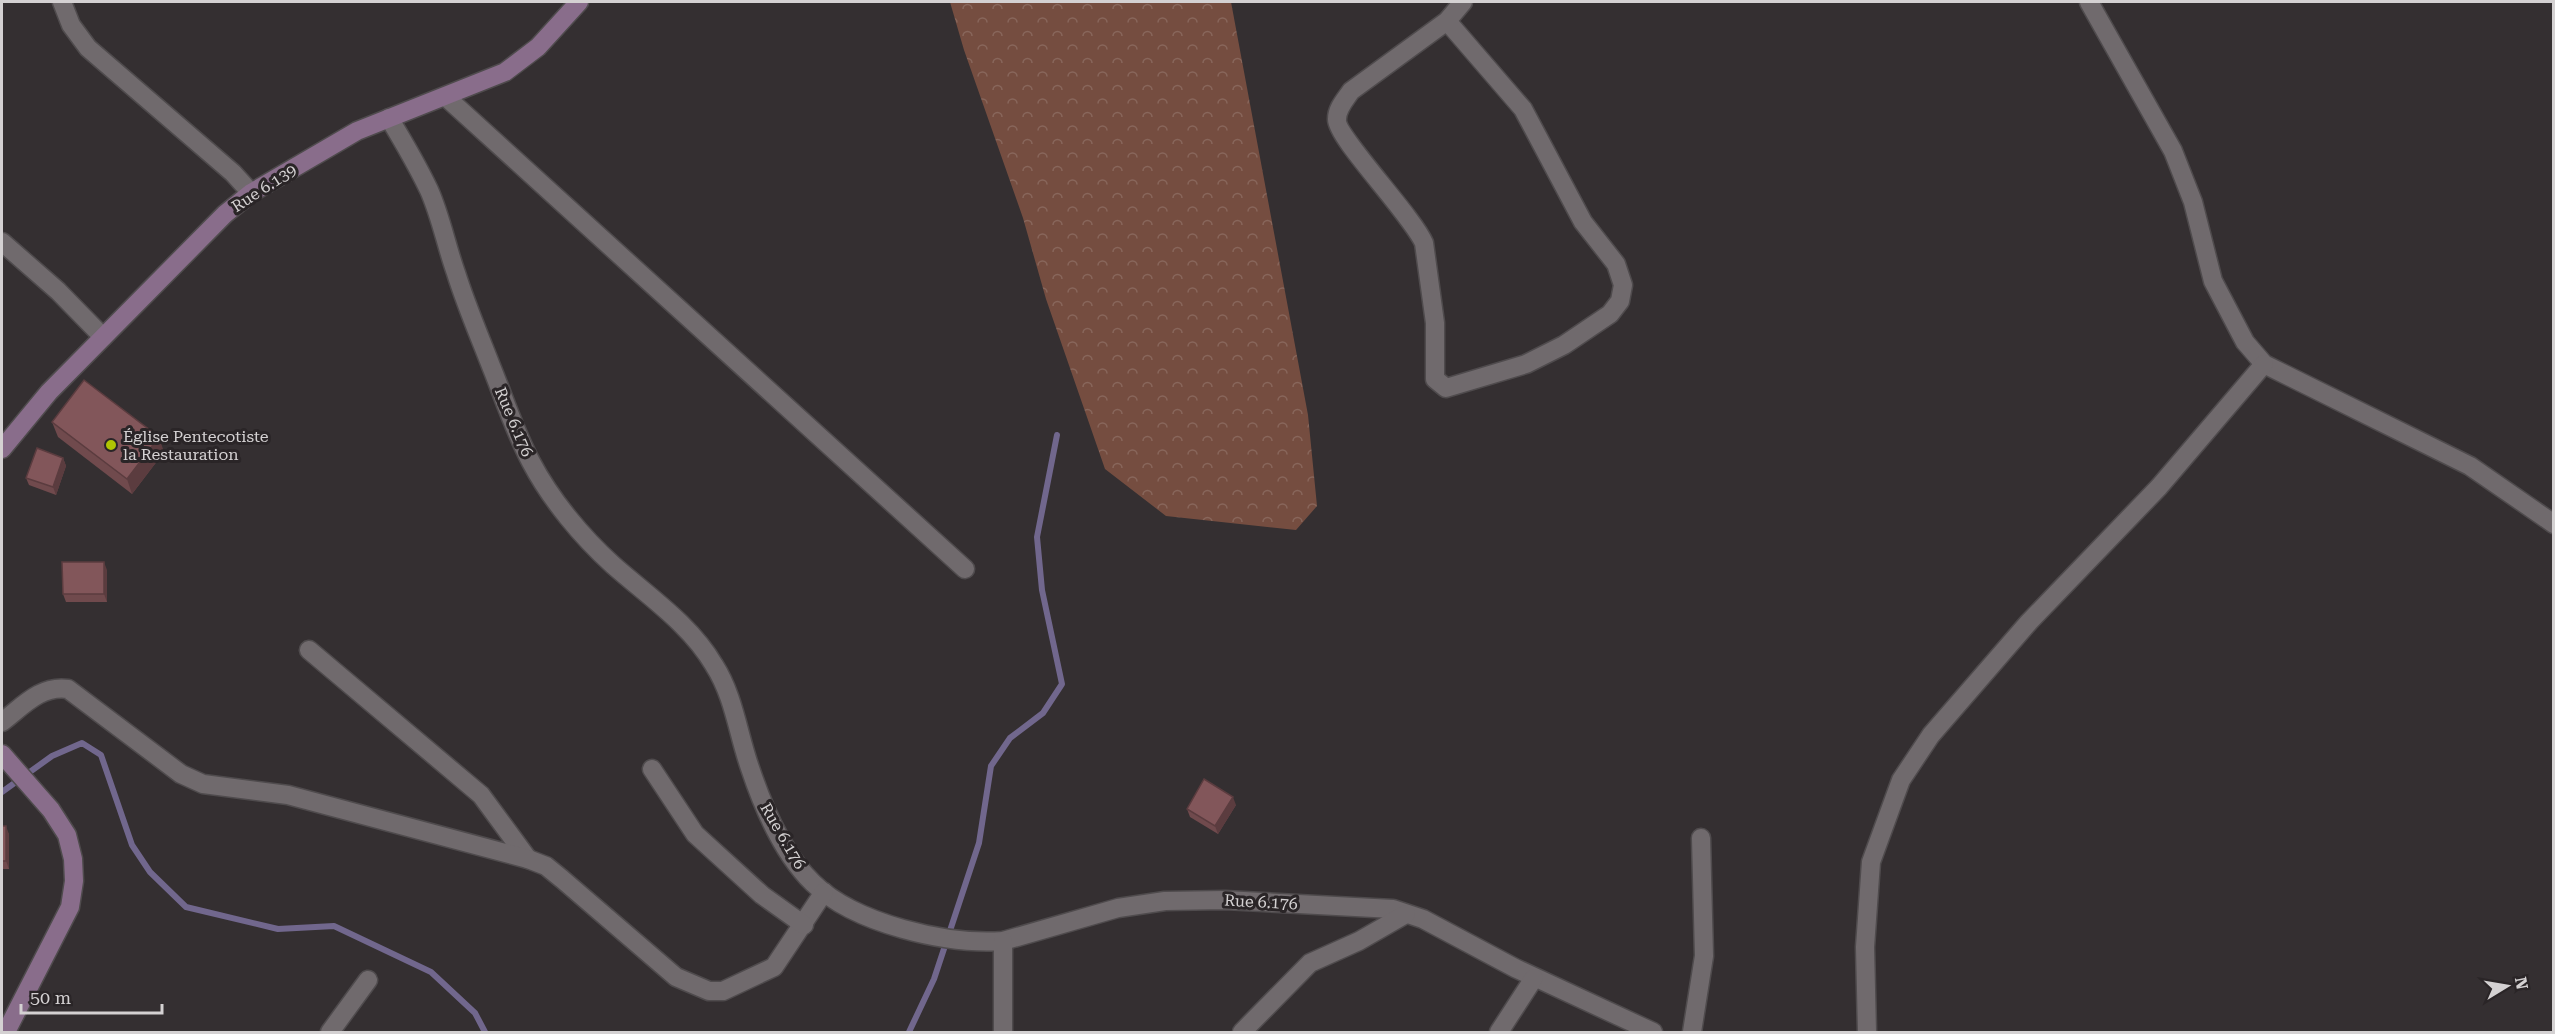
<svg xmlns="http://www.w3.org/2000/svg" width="2555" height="1034" viewBox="0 0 2555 1034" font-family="'Roboto Serif',serif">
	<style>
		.forest { fill: url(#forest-crowns) }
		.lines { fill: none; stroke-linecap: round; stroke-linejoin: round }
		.stream { stroke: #71678d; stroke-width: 6 }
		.street-casing { stroke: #4f4b4d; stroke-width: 21 }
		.secondary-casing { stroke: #4f4b4d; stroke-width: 21 }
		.street { stroke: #706a6d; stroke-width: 18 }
		.secondary { stroke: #896d8b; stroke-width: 18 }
		.wall { fill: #704a4d }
		.shaded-wall { fill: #5b3c3f }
		.building { fill: #82565a; stroke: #5b3c3f; stroke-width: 1.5 }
		.poi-dot { fill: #b0c503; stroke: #2a2527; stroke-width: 2 }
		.labels { text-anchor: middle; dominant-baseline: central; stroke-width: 6; stroke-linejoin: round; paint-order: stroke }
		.street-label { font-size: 16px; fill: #d4d1d2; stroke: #2a2527 }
		.poi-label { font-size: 16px; fill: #d4d1d2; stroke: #2a2527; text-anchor: start }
	</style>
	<defs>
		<pattern id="forest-crowns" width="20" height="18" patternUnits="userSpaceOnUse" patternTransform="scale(1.5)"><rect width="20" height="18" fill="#754d40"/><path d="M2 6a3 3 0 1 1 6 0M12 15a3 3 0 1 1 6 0" fill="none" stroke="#88665b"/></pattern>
	</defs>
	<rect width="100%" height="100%" fill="#342f31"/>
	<path class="forest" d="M950,2H1231L1308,415L1317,506L1296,530L1166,516L1105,469L1046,299L1023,218L964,50Z"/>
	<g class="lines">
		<g class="stream">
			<path d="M2,792L52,756L82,743L101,755L132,845L150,872L186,907L278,929L334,926L431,972L475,1013L485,1032"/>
			<path d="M909,1032L934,979L979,843L991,766L1010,738L1043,713L1062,684L1042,590L1037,537L1057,435"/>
		</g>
		<g class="street-casing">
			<g id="street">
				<path d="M62,2L71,25L88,48L233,173L251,193"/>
				<path d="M2089,2L2173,151L2193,202L2213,281L2245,342L2264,364L2470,466L2554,524"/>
				<path d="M1447,21L1523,109L1583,222L1616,264L1623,285L1620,301L1610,314L1564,345L1526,364L1446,388L1435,379V323L1424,243C1412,215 1335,136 1337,119C1337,108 1345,100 1351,91L1447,21L1463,2"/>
				<path d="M446,97L965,569"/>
				<path d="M389,118C403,141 417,165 429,190C441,217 446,245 456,273C466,305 479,335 491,366C504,398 515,432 531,462C551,500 582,537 613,565C648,596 690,624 714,665C734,696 738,734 750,768C763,807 783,854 813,883C855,924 947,945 1003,941L1118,908L1165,901L1225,900L1393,909L1423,919L1515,968L1653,1032"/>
				<path d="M2,242L58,291L103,337"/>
				<path d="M309,650L481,795L528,859"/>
				<path d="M2,722C22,707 40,685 68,689L181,774L203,784L288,795L528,859L546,866L562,879L676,977L709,991H723L774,967L824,892"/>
				<path d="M652,769L695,834L762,895L804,925"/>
				<path d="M330,1032L368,980"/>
				<path d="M1003,1032V941"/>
				<path d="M1242,1032L1310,963L1359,941L1406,914"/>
				<path d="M1499,1032L1534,978"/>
				<path d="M1692,1032L1704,956L1701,838"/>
				<path d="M1867,1032L1865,947L1871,862L1901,780L1931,735L2029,622L2159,487L2264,364"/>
			</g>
		</g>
		<g class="secondary-casing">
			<g id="secondary">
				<path d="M2,449L49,392L225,214L251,193L357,131L505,72L538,47L579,2"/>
				<path d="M2,754L51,810L67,835L73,859L74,881L70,907L6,1032"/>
			</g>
		</g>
		<use href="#street" class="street"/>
		<use href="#secondary" class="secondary"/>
	</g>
	<g class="wall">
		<path d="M52,422L164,452L132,494L58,437Z"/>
		<path d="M63,458L66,466L56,495L29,485L26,478Z"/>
		<path d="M107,570V602H66L63,594Z"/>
		<path d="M1236,805L1218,834L1190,817L1187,809Z"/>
		<path d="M2,826L9,834V869H2Z"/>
	</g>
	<g class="shaded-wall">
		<path d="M159,437L164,452L132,494L127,479Z"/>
		<path d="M63,458L66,466L56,495L53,487Z"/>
		<path d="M104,562L107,570V602L104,594Z"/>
		<path d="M1233,797L1236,805L1218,834L1215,826Z"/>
		<path d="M6,826L9,834V869L6,861Z"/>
	</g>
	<g class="building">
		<path d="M84,380L159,437L127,479L52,422Z"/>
		<path d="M37,448L63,458L53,487L26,478Z"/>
		<path d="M62,562H104V594H63Z"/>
		<path d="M1204,779L1233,797L1215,826L1187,809Z"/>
		<rect x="2" y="826" width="4" height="35"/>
	</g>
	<circle class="poi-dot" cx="111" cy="445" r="6"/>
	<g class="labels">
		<g class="street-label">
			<text transform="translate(264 188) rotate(-33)">Rue 6.139</text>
			<text transform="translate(514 422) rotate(67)">Rue 6.176</text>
			<text transform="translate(783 836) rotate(60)">Rue 6.176</text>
			<text transform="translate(1261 902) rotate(3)">Rue 6.176</text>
		</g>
		<g class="poi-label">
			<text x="123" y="436">Église Pentecotiste<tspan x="123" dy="18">la Restauration</tspan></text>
		</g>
	</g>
	<rect width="2555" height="1034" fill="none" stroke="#d4d1d2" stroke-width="6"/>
	<g transform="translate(2507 986) rotate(79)" stroke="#2a2527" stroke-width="4.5" paint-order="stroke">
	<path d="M0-4.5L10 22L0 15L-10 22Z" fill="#d4d1d2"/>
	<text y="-9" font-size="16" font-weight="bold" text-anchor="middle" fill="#d4d1d2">N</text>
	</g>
	<path d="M21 1004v9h141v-9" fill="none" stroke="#d4d1d2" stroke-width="3"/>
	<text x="30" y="1004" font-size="18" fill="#d4d1d2" stroke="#2a2527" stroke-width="4.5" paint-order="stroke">50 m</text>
</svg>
